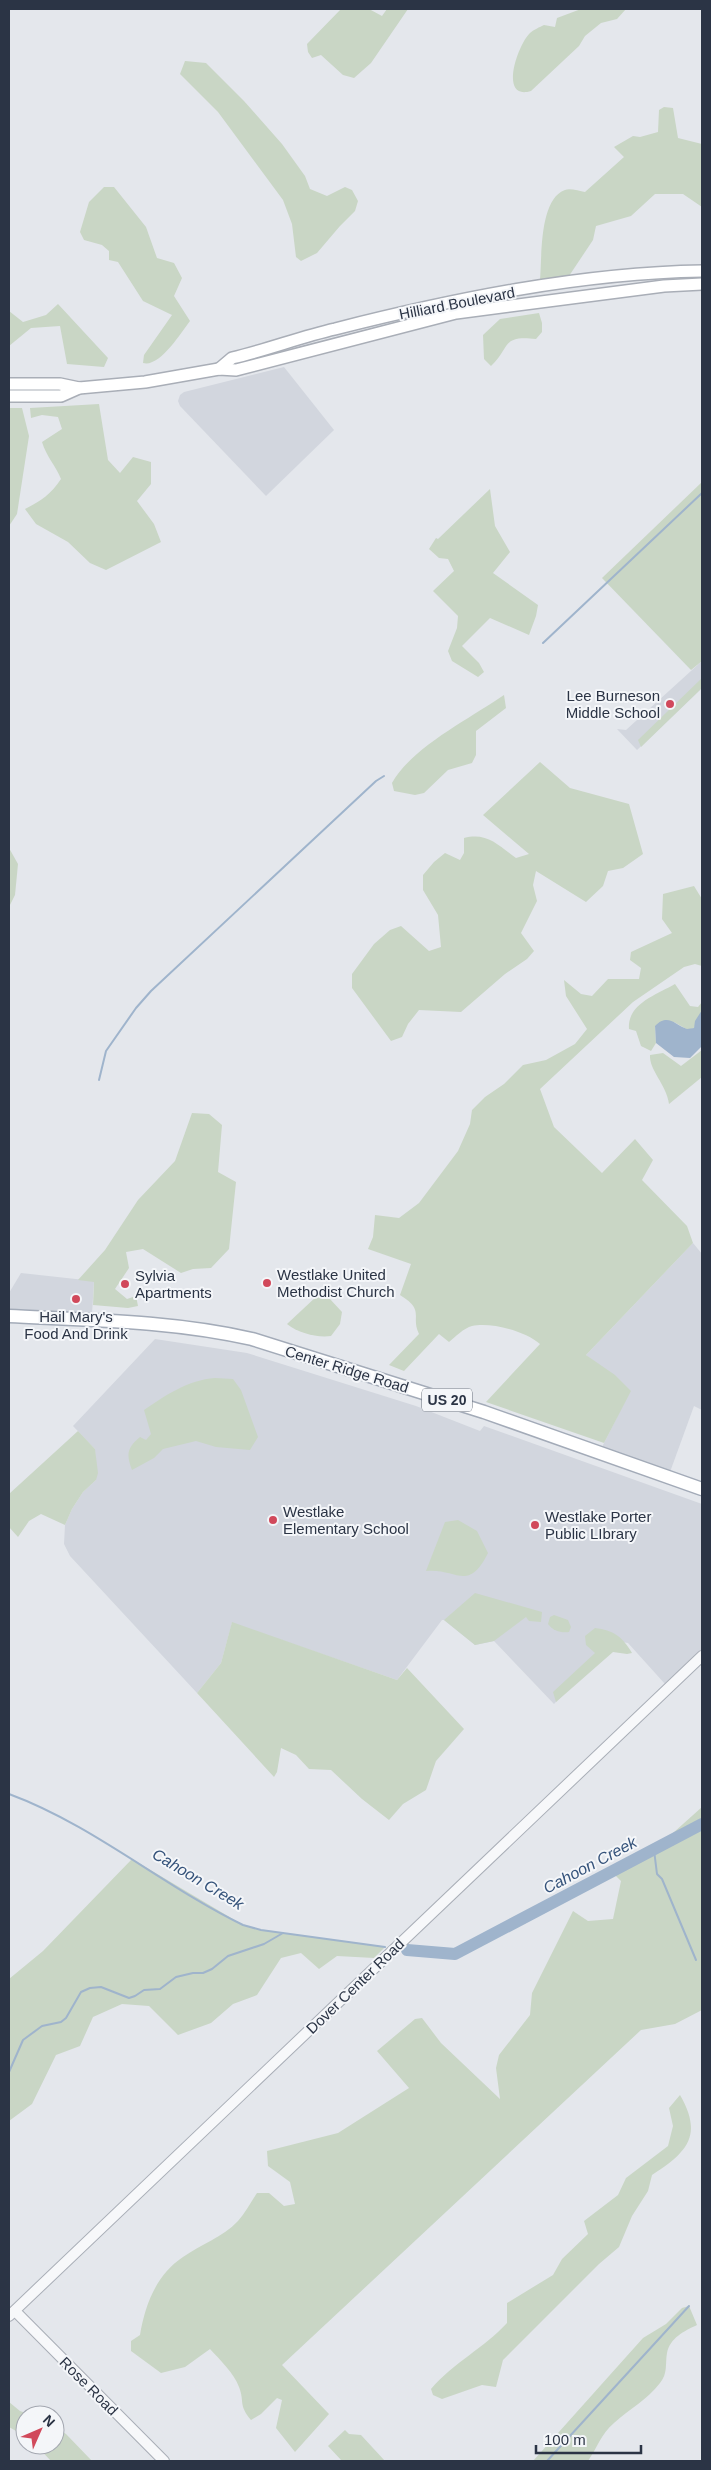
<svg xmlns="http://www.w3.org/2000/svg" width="711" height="2470" viewBox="0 0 711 2470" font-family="Helvetica,sans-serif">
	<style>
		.built { fill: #d2d6de }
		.green { fill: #c9d6c5 }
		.water { fill: #9fb4cc }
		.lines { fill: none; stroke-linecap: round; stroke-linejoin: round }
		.stream { stroke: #9fb4cc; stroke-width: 2 }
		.river { stroke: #9fb4cc; stroke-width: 12 }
		.tertiary-casing { stroke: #a9aeb7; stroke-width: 12 }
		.secondary-casing { stroke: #a9aeb7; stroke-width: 14 }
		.primary-casing { stroke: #a3abb8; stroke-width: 15 }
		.tertiary { stroke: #f7f8fa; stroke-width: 10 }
		.secondary { stroke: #fff; stroke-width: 11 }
		.primary { stroke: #fff; stroke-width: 12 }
		.poi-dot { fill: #d1495b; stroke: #f4f6f9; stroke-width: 2 }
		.labels { text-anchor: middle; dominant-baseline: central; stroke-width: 4; stroke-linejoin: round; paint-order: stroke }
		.shield { fill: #f4f6f9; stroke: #676e7b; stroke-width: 1 }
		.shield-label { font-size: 14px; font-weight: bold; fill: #2b3445 }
		.street-label { font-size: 15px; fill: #2b3445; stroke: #f4f6f9 }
		.poi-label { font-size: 15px; fill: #2b3445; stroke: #f4f6f9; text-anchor: start }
		.water-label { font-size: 16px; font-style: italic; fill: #34527a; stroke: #f4f6f9 }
	</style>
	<rect width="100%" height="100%" fill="#e4e7ec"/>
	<g class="built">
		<path d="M284,367L334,430L266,496L180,406L178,401L180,395L184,392Z"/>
		<path d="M702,661V688L637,750L617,729L626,730Z"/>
		<path d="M693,1243L702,1254V1410L694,1406L670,1472L601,1449L630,1391L586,1355Z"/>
		<path d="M21,1273L94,1281L92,1314H9V1293Z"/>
		<path d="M155,1339L247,1353L416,1406L480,1431L484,1426L702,1504V1649L665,1684L628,1643L615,1641L554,1704L494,1641L475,1645L444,1620H442L397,1680L232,1623L221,1663L197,1693L70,1556L64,1544L65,1525L72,1509L83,1492L96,1480L95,1449L73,1426Z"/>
	</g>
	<g class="green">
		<path d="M341,9H369L382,16L387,9H408L371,63L354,78L343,75L321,55L312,58L308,52L307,44Z"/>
		<path d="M581,9H626L617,19L601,23L585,36L579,46L531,91C498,101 518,44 530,33C533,30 540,27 544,25L555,27L557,18Z"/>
		<path d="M185,61L206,63L244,101L282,144L305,176L310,189L327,196L345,187L352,190L358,201L355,211L340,226L317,253L301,261L296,257L292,224L283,200L218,112L180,74Z"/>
		<path d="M664,107L673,108L678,138L702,144V207L683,194H655L631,216L596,226L593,240L569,276L540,280C542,257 539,199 565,190C570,188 579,191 585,192L624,157L614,147L633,136L640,137L658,132L659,110Z"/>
		<path d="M104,187H114L146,227L157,258L174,263L182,278L174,296L190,321C181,333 159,368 143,363L144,355L172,315L143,301L118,262L109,260V251L102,245L84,240L80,232L89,202Z"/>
		<path d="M58,304L108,358L104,367L67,364L60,326L31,328L9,346V311L23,322L46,315Z"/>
		<path d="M539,313L542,323V332L536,339C500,335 511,348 491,366L484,359L483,335L500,319Z"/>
		<path d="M99,404L108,460L120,473L133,457L151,462V484L137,501L154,524L161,542L106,570L90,563L68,542L36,524L25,509C41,501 51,494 61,479C56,466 46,456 42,442L62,429L58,417L42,415L31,418L30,408Z"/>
		<path d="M9,408H22L29,436L17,514L9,526Z"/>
		<path d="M702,482V661L691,670L602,578Z"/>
		<path d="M490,489L495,526L510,552L493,573L538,605L536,616L529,635L490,618L462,646L479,663L484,672L478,677L452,661L448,651L457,628L458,616L433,591L454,571L448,559L439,558L429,549L436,538L438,539Z"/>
		<path d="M702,678V688L641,747L638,740Z"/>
		<path d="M504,695L506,708L476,731V755L472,763L448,770L424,793L415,795L394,791L392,783C412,747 471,718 504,695Z"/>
		<path d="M540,762L570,788L629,804L643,854L623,868L608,871L603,886L586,902L536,871L533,885L537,901L521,933L534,951L527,959L505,974L461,1012L419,1010L408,1024L402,1037L391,1041L352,988V974L374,944L390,930L401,926L429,951L441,947L438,915L423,890V875L434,862L445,853L460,860L464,853V838C487,832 498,845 516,858L529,854L483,815Z"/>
		<path d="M9,848L18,864L15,895L9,907Z"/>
		<path d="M694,886L702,899V966L695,964L684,967L633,1002L540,1089L554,1127L602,1173L635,1139L653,1160L642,1180L687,1226L693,1243L586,1355L615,1375L631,1391L604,1443L486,1402L540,1344C526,1331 491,1322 472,1326C464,1328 455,1337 449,1342L439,1334L404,1371L389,1365L419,1334C410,1316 426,1311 400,1295L411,1264L368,1249L373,1237L375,1215L399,1218L419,1203L458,1151L470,1124L472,1110L485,1097L504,1084L523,1065L546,1060L575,1044L587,1029L566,996L564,980L581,994L592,996L608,979H639L641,968L630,960L631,952L672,933L662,919L663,894Z"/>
		<path d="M675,984L690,1006L698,1007L702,1002V1010L694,1028L688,1030L674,1022L655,1026L656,1043L651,1051L641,1046L636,1031L629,1029C627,1004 656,995 675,984Z"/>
		<path d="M702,1050V1077L669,1104C666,1084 649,1070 650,1055L663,1053L681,1066Z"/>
		<path d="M192,1113L209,1114L222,1125L218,1172L236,1182L229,1249L211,1268L193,1269L181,1273L143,1249L126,1252L129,1268L115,1289L127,1299L136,1296L138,1306L128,1308L93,1305L94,1282L78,1280L105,1250L138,1200L175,1161Z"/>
		<path d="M317,1296L329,1298L342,1312L340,1324L331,1336C317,1338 298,1333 287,1324Z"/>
		<path d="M215,1378L233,1379L241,1390L258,1437L250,1450L216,1447L196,1441L163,1449L154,1458L132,1470C126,1454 127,1448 140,1437L146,1440L151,1434L144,1410C166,1395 188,1380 215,1378Z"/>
		<path d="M78,1431L95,1449L98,1473L96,1480L83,1492L72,1509L65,1525L41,1514L29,1521L18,1537L9,1527V1494Z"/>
		<path d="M458,1520L477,1531L488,1553C468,1593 457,1568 426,1571L445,1522Z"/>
		<path d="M475,1593L542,1612L541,1622L529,1621L526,1617L494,1641L475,1645L444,1620Z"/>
		<path d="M554,1615L568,1620L571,1627L569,1632C561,1633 553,1631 548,1624L550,1617Z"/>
		<path d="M232,1622L397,1680L407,1668L464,1729L436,1761L426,1790L403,1804L389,1820L362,1799L331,1770L309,1769L296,1755L281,1748L277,1772L274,1777L197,1693L221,1663Z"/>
		<path d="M595,1628C613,1630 623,1637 632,1653L627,1654L613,1652L556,1702L553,1692L595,1653L586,1645L585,1636Z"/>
		<path d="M702,1807V2010L675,2024L641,2030L282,2365L329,2414L295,2452L276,2428L282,2400L277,2398L261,2414L251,2420C238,2404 245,2403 239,2387C234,2373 220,2360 210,2349L185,2367L161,2373L131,2351V2341L140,2335C145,2305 156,2275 183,2257C200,2245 223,2237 238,2221C245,2213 251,2202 257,2193H269L284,2206L295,2204L290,2182L268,2166L267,2151L338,2133L409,2088L377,2051L415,2019L422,2018L441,2043L500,2099L496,2068L499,2055L530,2015L532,1993L573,1911L588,1921L613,1919L621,1881L612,1872L654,1850Z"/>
		<path d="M132,1859L243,1925L261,1930L385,1947L374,1958L337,1956L319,1969L301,1953L281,1958L257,1995L233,2004L211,2023L178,2035L149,2006L122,2004L93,2017L80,2046L56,2055L32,2104L9,2121V1979L43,1951Z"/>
		<path d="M680,2095C703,2135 688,2152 652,2175L648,2191L632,2216L619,2247L599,2264L503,2360L496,2387L482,2385L442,2399L433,2395L431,2389C453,2363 484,2348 507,2323V2303L553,2275L562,2259L588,2234L584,2221L618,2195L626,2178L668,2146L673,2126L669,2108Z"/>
		<path d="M689,2306L697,2325C684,2331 670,2338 667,2353C665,2364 668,2373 660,2383C647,2400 629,2409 614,2423C601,2434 597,2448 588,2461H533L643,2338L666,2324L682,2308Z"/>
		<path d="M9,2402L20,2411L31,2415H25V2436L9,2427Z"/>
		<path d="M55,2427L66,2434L92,2461H51L36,2445H55Z"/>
		<path d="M345,2430L349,2434L361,2435L385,2461H342L328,2446Z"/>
	</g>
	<path class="water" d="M702,1010V1046L690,1058L674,1057L656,1043L655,1026C668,1013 675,1025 687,1029L694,1028L695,1021Z"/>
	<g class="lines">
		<g class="stream">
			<path d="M543,643L702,493"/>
			<path d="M99,1080L106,1051L136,1008L151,991L376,781L384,776"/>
			<path d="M9,1794C93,1825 163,1886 243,1925L261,1930L385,1947"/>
			<path d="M654,1850L657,1874L662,1879L696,1960"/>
			<path d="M9,2072L23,2040L42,2026L61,2022L66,2018L81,1992L90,1988L101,1987L129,1998L135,1996L144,1990L160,1989L176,1977L193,1973H203L212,1969L228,1956L264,1944L283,1933"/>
			<path d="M547,2461L689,2306"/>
		</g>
		<path class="river" d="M407,1950L455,1954L702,1824"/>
		<g class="tertiary-casing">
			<g id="tertiary">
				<path d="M15,2311L164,2461"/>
				<path d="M9,2316L702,1656"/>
			</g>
		</g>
		<g class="secondary-casing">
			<g id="secondary">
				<path d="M219,369L232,358C267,350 300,337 335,329C453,299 580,273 702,271"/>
				<path d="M9,384H60L79,388"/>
				<path d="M9,396H61L79,388L145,382L219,369L236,370L456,313L664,286L702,284"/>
			</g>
		</g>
		<g class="primary-casing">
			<path id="primary" d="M9,1316C90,1320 173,1321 252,1339L484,1412L702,1489"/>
		</g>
		<use href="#tertiary" class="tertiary"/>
		<use href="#secondary" class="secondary"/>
		<use href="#primary" class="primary"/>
	</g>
	<g class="poi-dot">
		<circle cx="670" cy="704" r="5"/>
		<circle cx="267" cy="1283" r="5"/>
		<circle cx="125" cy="1284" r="5"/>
		<circle cx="76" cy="1299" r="5"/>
		<circle cx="273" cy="1520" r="5"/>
		<circle cx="535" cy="1525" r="5"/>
	</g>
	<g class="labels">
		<rect class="shield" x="422" y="1388.5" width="50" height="23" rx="4"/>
		<g class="shield-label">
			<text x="447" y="1400">US 20</text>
		</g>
		<g class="street-label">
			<text transform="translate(457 303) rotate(-11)">Hilliard Boulevard</text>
			<text transform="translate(347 1369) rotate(17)">Center Ridge Road</text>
			<text transform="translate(355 1986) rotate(-44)">Dover Center Road</text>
			<text transform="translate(89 2386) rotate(45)">Rose Road</text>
		</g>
		<g class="poi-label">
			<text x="660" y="695" text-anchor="end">Lee Burneson<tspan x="660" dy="17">Middle School</tspan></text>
			<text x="277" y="1274">Westlake United<tspan x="277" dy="17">Methodist Church</tspan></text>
			<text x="135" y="1275">Sylvia<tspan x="135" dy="17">Apartments</tspan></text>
			<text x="76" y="1316" text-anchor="middle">Hail Mary's<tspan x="76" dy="17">Food And Drink</tspan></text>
			<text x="283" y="1511">Westlake<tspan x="283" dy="17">Elementary School</tspan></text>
			<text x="545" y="1516">Westlake Porter<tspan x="545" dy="17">Public LIbrary</tspan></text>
		</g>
		<g class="water-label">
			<text transform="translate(590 1865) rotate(-28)">Cahoon Creek</text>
			<text transform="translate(198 1879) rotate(31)">Cahoon Creek</text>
		</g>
	</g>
	<rect width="711" height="2470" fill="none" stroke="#2b3445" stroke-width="20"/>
	<g transform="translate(40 2430) rotate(45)"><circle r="24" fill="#f4f6f9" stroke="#a4a8b1"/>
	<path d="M0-4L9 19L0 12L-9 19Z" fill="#d1495b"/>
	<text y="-8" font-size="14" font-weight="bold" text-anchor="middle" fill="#2b3445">N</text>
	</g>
	<path d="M536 2445v8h105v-8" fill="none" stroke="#2b3445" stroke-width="2.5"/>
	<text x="544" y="2445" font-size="15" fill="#2b3445" stroke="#f4f6f9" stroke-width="4" paint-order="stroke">100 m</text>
</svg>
